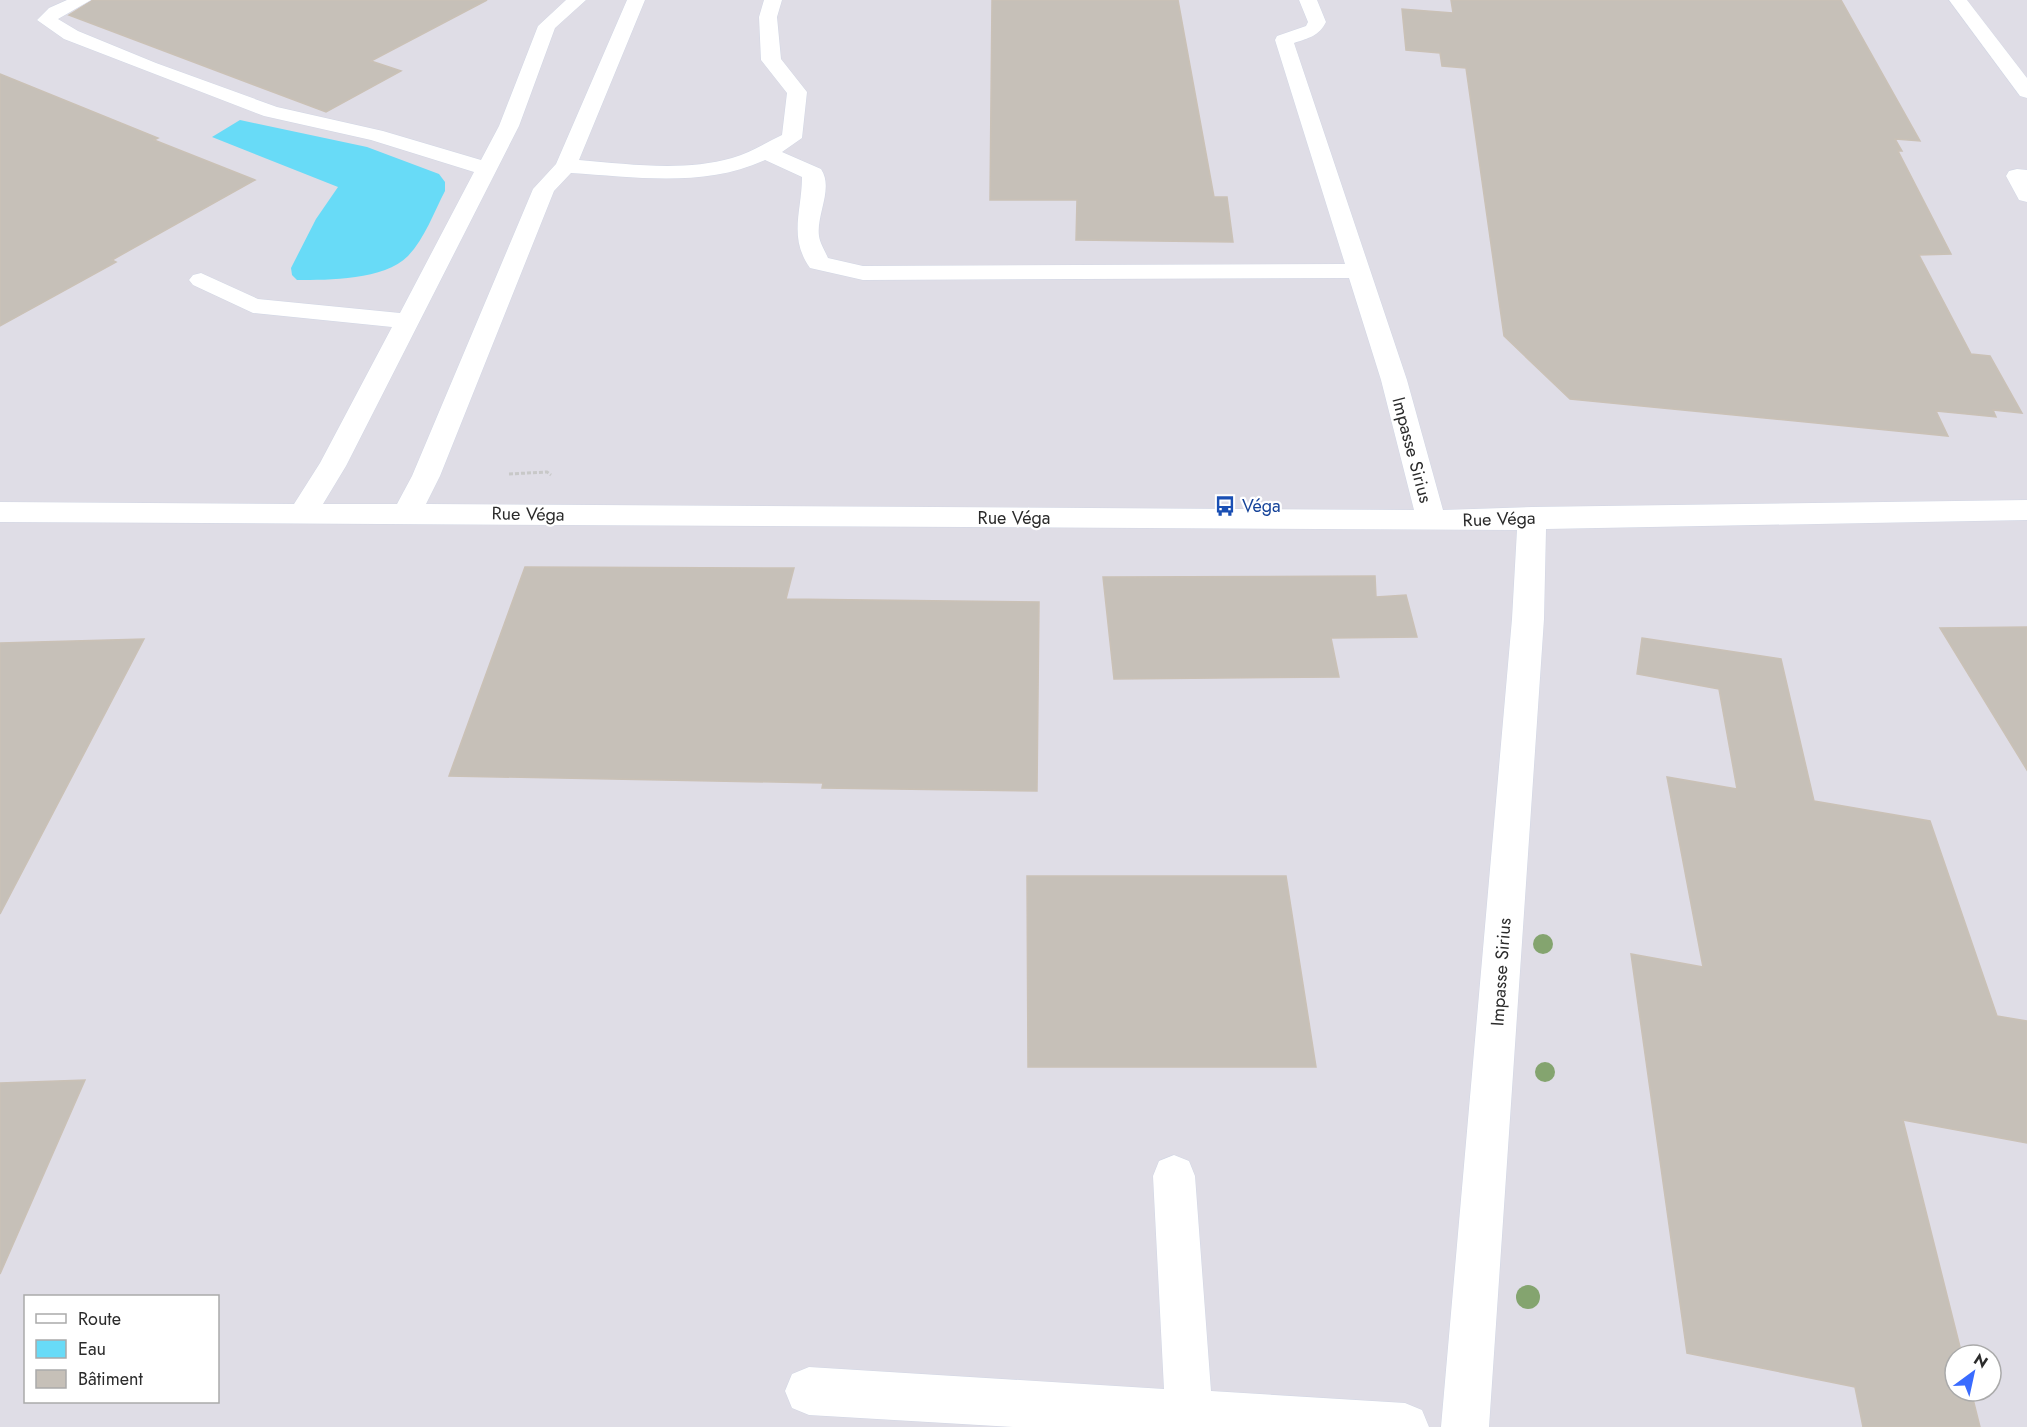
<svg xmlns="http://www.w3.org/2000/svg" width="2027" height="1427" viewBox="0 0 2027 1427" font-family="Jost,sans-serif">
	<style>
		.industrial { fill: #dfdde6; fill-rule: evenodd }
		.water { fill: #68dbf7 }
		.building { fill: #c6c0b8; stroke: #cac1b6; stroke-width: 1.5 }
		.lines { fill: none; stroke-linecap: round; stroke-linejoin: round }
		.minor-casing { stroke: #d2d7e5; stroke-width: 1 }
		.path { stroke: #c8c8c8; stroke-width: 3; stroke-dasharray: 4 2; stroke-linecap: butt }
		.minor { fill: #fff; fill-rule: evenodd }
		.tree { fill: #84a46f }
		.labels { text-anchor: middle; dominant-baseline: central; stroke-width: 4.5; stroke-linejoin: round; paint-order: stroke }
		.street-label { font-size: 18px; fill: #2b2b2b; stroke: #fff }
		.transit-label { font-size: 18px; fill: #164399; stroke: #fff; text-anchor: start }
	</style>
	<rect width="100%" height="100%" fill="#eee5dd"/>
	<path class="industrial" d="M0,0H2027V1427H0ZM26,1296H218V1402H26ZM1955,1355H1991V1391H1955Z"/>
	<path class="water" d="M240,120L367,147L439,174L445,182V191C434,212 425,238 408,256C384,280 329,280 297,280L292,275L291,268L316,219L338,187L212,137Z"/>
	<g class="building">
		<path d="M93,0H487L371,61L401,71L326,112L69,15Z"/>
		<path d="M992,0H1178L1214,197H1227L1233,242L1076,240L1077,200H990Z"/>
		<path d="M1451,0H1841L1920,141L1895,139L1902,151H1898L1951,254L1919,255L1971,354L1990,356L2022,413L1993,410L1996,417L1936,411L1948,436L1570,399L1504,336L1466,68L1442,66L1440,53L1406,50L1402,9L1453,13Z"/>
		<path d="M0,74L158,138L154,140L255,180L112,260L116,262L0,326Z"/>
		<path d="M525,567L794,568L786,599L1039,602L1037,791L822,788L823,783L449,776Z"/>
		<path d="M1375,576L1376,597L1406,595L1417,637L1331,638L1339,677L1114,679L1103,577Z"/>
		<path d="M2027,627V770L1940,628Z"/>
		<path d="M1642,638L1781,659L1814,801L1930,821L1997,1016L2027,1021V1143L1903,1120L1962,1355H1955V1391H1971L1980,1427H1863L1855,1387L1687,1353L1631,954L1703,967L1667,777L1737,789L1719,689L1637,674Z"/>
		<path d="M144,639L0,914V643Z"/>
		<path d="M1027,876H1286L1316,1067H1028Z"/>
		<path d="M85,1080L0,1274V1083Z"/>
	</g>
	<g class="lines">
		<g class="minor-casing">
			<g id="minor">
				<path d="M67,0H91L58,19L78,31L156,63L277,107L383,131L481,160L499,126L538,26L566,0H586L555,28L519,126L346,466L323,504H397L412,476L533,189L556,164L627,0H645L579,160C629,164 683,172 732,158C750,153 765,143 782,135L787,93L761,60L759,17L764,0H782L777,17L781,59L807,92L802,138L782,152L821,169C834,188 816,215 819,236C820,243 825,251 828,258L863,266L1345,264L1275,40L1277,36L1306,26L1308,22L1299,0H1317L1326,22C1319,36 1309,38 1294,43L1407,380L1443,510L1532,507L2027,500V520L1546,529L1544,619L1489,1427H1441L1512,619L1517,530L0,522V502L294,504L320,463L392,327L253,313L193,285L189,280L193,275L201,273L258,299L400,313L474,172L371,140L264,116L64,39L37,20L49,8ZM765,160L802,177C802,211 788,237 810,268L863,280L1349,278L1381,380L1414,510L426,504L440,476L554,191L571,173C636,177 704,188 765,160Z"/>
				<path d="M1949,0H1967L2027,78V98L2020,96Z"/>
				<path d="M2017,169L2027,170V202L2019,200L2006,176L2009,171Z"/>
				<path d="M1174,1155L1189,1161L1195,1176L1211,1391L1405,1403L1422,1410L1429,1427H1013L809,1415L792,1408L785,1391L792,1374L809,1367L1164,1389L1153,1176L1159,1161Z"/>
			</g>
		</g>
		<path class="path" d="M509,474L547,472L551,475"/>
		<use href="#minor" class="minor"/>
	</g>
	<g class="tree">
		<circle cx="1543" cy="944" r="10"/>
		<circle cx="1545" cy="1072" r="10"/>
		<circle cx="1528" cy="1297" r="12"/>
	</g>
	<defs>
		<g id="bus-bare" transform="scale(1.62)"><path d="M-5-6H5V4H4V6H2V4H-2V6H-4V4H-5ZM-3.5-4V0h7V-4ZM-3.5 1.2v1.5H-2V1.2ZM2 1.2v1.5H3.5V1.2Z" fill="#1a4fb4" stroke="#fff" stroke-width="2.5" paint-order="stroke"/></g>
	</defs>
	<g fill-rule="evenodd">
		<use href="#bus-bare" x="1225" y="506"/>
	</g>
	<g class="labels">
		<g class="street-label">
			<text transform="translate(1412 450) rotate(75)">Impasse Sirius</text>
			<text transform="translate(528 514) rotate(1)">Rue Véga</text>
			<text x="1014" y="518">Rue Véga</text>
			<text transform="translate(1499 519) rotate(-2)">Rue Véga</text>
			<text transform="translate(1501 972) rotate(-86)">Impasse Sirius</text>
		</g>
		<g class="transit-label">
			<text x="1242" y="506">Véga</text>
		</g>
	</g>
	<rect x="24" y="1295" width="195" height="108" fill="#ffffff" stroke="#aaaaaa" stroke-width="1.5"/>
	<rect x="36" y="1314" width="30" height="9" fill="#ffffff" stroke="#aaaaaa" stroke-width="1.5"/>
	<text x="78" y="1325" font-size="18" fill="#2b2b2b">Route</text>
	<rect x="36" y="1340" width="30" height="18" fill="#68dbf7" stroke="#aaaaaa" stroke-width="1.5"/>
	<text x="78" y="1355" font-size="18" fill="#2b2b2b">Eau</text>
	<rect x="36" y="1370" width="30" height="18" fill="#c6c0b8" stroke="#aaaaaa" stroke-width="1.5"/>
	<text x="78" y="1385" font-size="18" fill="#2b2b2b">Bâtiment</text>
	<g transform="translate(1973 1373) rotate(33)"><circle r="28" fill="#ffffff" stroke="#aaaaaa" stroke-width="1.5"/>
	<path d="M0-4.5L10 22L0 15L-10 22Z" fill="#396bff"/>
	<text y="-9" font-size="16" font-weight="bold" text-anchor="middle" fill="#2b2b2b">N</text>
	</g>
</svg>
